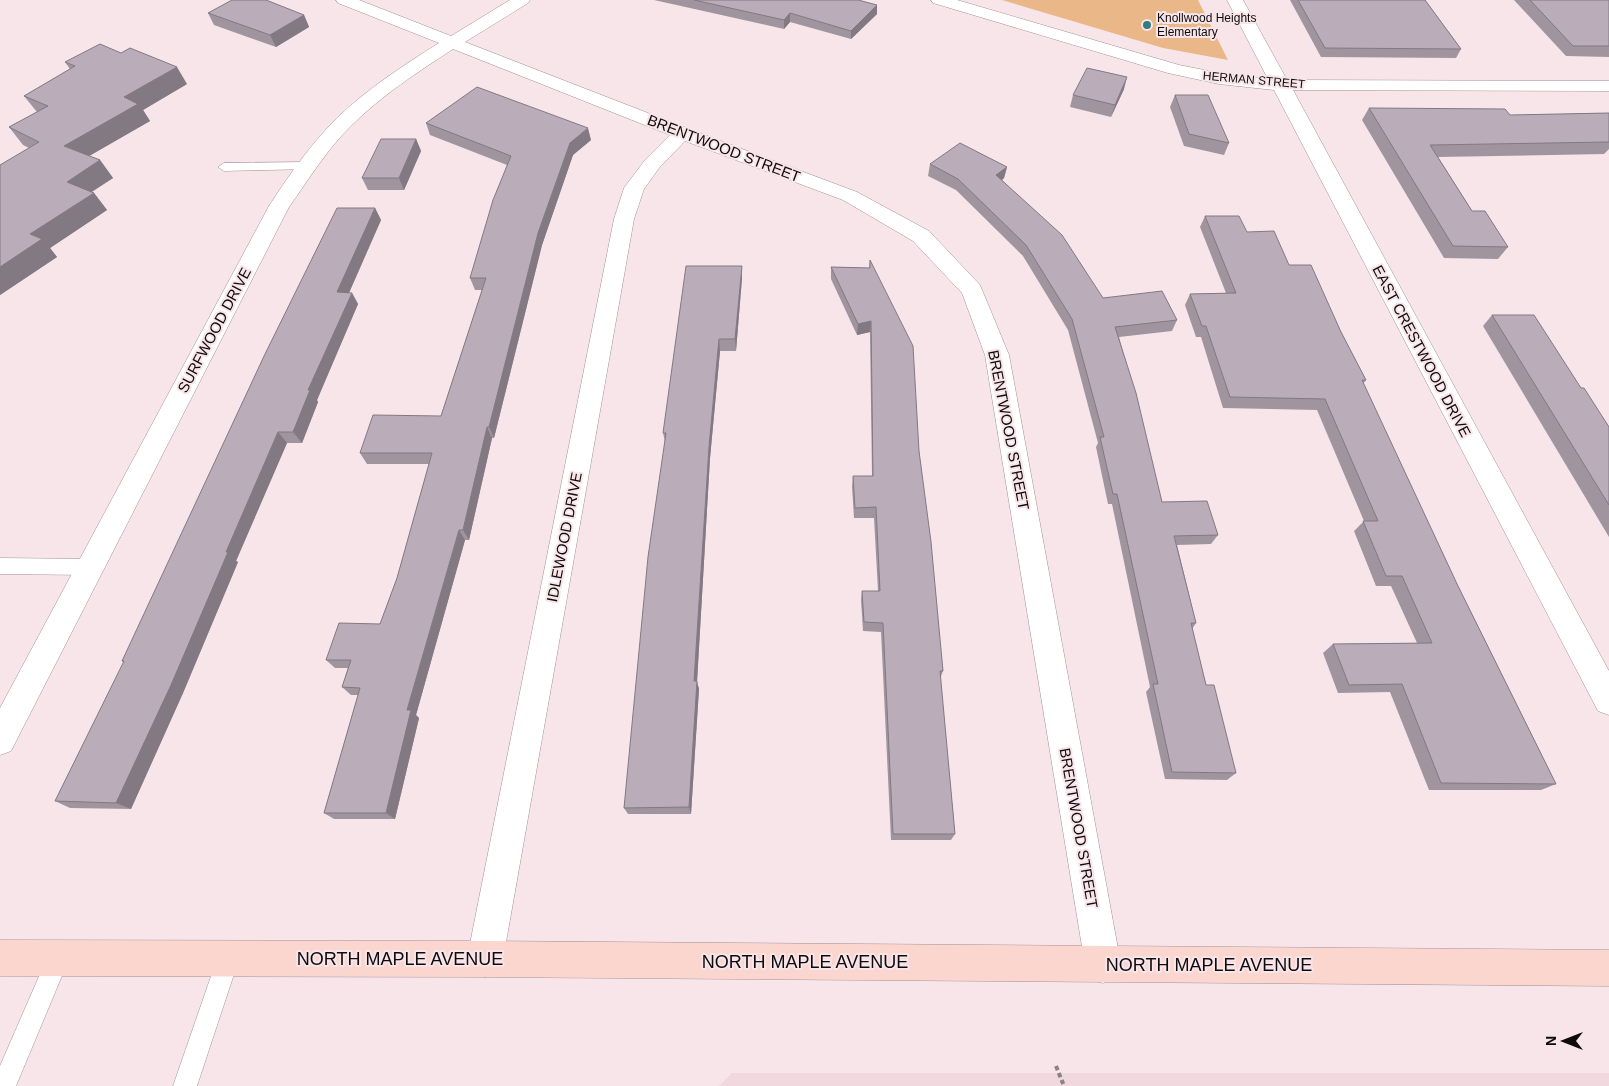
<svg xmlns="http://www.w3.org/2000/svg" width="1609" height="1086" viewBox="0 0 1609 1086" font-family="Helvetica,sans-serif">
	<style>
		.built { fill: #f1d7de }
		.green { fill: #eab888 }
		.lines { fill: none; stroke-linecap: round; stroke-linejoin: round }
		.lane-casing { stroke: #a39297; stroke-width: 1 }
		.street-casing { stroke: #a39297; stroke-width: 1 }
		.secondary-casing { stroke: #a39297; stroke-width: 1 }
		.path { stroke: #8d8184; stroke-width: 4; stroke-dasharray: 4.5 3; stroke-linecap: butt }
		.lane { fill: #fff; fill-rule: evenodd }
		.street { fill: #fff; fill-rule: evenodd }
		.secondary { fill: #fbd6cf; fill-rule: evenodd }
		.wall { fill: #a0959f }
		.shaded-wall { fill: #827982 }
		.building { fill: #baadb9; stroke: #827982 }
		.poi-dot { fill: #337d7e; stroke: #f7e5ea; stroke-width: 2 }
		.labels { text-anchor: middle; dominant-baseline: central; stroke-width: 4; stroke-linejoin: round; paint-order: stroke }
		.far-poi-label { font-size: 12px; fill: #0f0a0b; stroke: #f7e5ea; text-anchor: start }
		.far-street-label { font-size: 12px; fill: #0f0a0b; stroke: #f7e5ea }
		.street-label { font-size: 15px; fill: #0f0a0b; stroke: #f7e5ea }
		.near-street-label { font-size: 18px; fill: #0f0a0b; stroke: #f7e5ea }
	</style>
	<rect width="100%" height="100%" fill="#f7e5ea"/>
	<path class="built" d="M732,1073H1609V1086H719Z"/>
	<path class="green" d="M1002,0H1198L1228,60L1163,48Z"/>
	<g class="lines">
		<g class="lane-casing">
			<g id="lane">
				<path d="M308,162L312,163L314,166L312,169L224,171L218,167L224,163Z"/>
				<path d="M0,558L90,559L96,562L99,567L96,572L90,575L0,574Z"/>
				<path d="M58,948L66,951L69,959L16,1086H0V1066L50,951Z"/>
				<path d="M228,948L236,951L239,959L197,1086H173L217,959L220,951Z"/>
			</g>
		</g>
		<g class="street-casing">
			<g id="street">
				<path d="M336,0H359L451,36L510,0H530L528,3L465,42L689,129L857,192L929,231L980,285L1009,355L1121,965L1116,978L1103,983L1090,978L1085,965L985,355L962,293L913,241L843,200L685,141L659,168L644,189L634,219L503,959L498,972L485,977L472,972L467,959L614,219L624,188L645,160L670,135L453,49C418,72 382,95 352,125C327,149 309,179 289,207L11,751L0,755V708L269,206C289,175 311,144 337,118C367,89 404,65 439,43L338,3Z"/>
				<path d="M931,0H957L1179,65L1219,73L1268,79L1227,0H1243L1287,80L1609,81V91L1293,90L1609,671V715L1598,711L1274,90L1219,84L1168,73L933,3Z"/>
			</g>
		</g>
		<g class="secondary-casing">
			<path id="secondary" d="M0,940L485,941L1609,950V986L485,977L0,976Z"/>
		</g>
		<path class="path" d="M1056,1066L1064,1086"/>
		<use href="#lane" class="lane"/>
		<use href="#street" class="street"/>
		<use href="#secondary" class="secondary"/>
	</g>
	<g class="wall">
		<path d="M654,0H858L877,5V14L851,39L790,22L784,29Z"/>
		<path d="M1290,0H1425L1461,49L1456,58L1321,57Z"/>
		<path d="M1514,0H1609V57L1566,56Z"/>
		<path d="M208,13L304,15L309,27L276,47L214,25Z"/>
		<path d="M65,62L187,84L143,110L150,121L89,156L100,160L113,178L92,192L94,193L107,210L50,248L57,257L0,295L29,148L23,145L9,127L37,112L24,96L70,69Z"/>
		<path d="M1124,89L1111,117L1070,107L1073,95Z"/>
		<path d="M1175,95L1229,143L1224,155L1184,146L1170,107Z"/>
		<path d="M1369,108L1510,115L1609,113V149L1604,154L1438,157L1472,211L1508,247L1498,259L1444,258L1362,120Z"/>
		<path d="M426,123L591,140L573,155L542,245L494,438H492L469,540H465L416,715L419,718L395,819H334L324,813L358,695H351L342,687L348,668H335L326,660L380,624L397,578L429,464H367L360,453L441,416L482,290H475L470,278L507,165L430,135Z"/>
		<path d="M416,139L421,151L404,190H368L362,178Z"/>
		<path d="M930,164L1007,167L1004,178L1002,180L1103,298L1177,320L1172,331L1119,337L1162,502L1218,535L1211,544L1177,545L1196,623L1192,629L1206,685L1236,773L1227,780L1165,779L1146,692L1150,687L1112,504H1108L1096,447L1098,443L1068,330L1023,256L956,190L928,176Z"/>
		<path d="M375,208L381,220L349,293H352L358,304L317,400L318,402L302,443H287L236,561L238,562L183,693L131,809L70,808L55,801L124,663L122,661Z"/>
		<path d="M1205,216L1247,232L1289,265L1341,332L1366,380L1363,384L1458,586L1556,784L1541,790H1429L1390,692L1338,693L1323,653L1333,644L1417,643L1391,586H1376L1354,531L1364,521L1317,410L1223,408L1201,337H1196L1185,305L1190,294L1226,293L1200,227Z"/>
		<path d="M870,260L919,451L943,671L940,679L955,834L951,840H891L881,632L863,631L861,600L862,591H878L874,518H854L852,487L853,476H872L870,332L857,335L831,279V267L869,268Z"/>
		<path d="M742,278L736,351H720L710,458L697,682L699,689L691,814H628L624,808L665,441L663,433Z"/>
		<path d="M1492,315L1581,388L1609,427V537L1483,326Z"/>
	</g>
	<g class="shaded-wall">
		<path d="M877,5V14L851,39V31Z"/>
		<path d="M790,13V22L784,29V20Z"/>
		<path d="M304,15L309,27L276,47L270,35Z"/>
		<path d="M177,67L187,84L143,110L150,121L77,163L64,146L124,97Z"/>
		<path d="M1127,77L1124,89L1111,117L1115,105Z"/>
		<path d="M588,128L591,140L573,155L542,245L494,438L489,427L538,233L570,143Z"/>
		<path d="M416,139L421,151L404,190L399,178Z"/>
		<path d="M100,160L113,178L80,199L67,182Z"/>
		<path d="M1007,167L1004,178L994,186L996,175Z"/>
		<path d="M94,193L107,210L50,248L57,257L0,295V267L30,234Z"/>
		<path d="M375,208L381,220L344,304L337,292Z"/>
		<path d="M742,266V278L736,351L735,339Z"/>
		<path d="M352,293L358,304L317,400L318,402L302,443L293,432L308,390Z"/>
		<path d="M871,321L870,332L857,335L858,324Z"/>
		<path d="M719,339L720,351L710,458L697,682L699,689L691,814L689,807L694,681L709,447Z"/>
		<path d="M487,427L492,438L469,540L463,530Z"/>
		<path d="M278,432L287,443L236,561L238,562L183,693L131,809L116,803Z"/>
		<path d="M459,530L465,540L416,715L419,718L395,819L386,813L407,710Z"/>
	</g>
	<g class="building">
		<path d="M232,0H266L304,15L270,35L208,13Z"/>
		<path d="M694,0H858L877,5L851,31L790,13L784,20Z"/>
		<path d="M1298,0H1425L1461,49L1325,48Z"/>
		<path d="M1530,0H1609V46H1573Z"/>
		<path d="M100,44L121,53L130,48L177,67L124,97L138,104L64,146L100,160L67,182L94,193L30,234L42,239L0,267V165L39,142L9,127L48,106L24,96L75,66L65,62Z"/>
		<path d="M1087,68L1127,77L1115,105L1073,95Z"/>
		<path d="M477,87L588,128L570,143L538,233L489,427H487L463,530H459L407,710H411L386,813H324L360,688L342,687L351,660H326L339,623L380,624L397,578L432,453H360L373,415L441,416L486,278H470L493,200L511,156L426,123Z"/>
		<path d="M1175,95H1208L1229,143L1189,134Z"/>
		<path d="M1369,108L1505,109L1510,115L1609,113V142L1430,145L1472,211H1485L1508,247L1453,246Z"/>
		<path d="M381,139H416L399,178H362Z"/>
		<path d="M960,143L1007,167L996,175L1062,235L1103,298L1162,291L1177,320L1115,327L1136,393L1162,502L1207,501L1218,535L1174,536L1196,623H1191L1206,685H1214L1236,773L1172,772L1153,684H1158L1117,494H1113L1100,437H1104L1072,319L1026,245L958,179L930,164Z"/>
		<path d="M337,208H375L337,292L352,293L308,390H310L293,432H278L226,552H228L171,685L116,803L55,801L124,661H122L265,354Z"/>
		<path d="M1205,216H1239L1247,232L1274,231L1289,265H1311L1341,332L1366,380H1362L1458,586L1556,784L1441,783L1402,684L1349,685L1333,644L1432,643L1402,576H1386L1363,521H1378L1325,399L1230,397L1206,326H1202L1190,294L1236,293Z"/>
		<path d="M870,260L913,346L919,451L931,542L943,671H940L955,834H893L883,623L864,622L862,591H880L876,507L855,508L853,476H873L871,321L858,324L831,267L870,268Z"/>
		<path d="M686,266H742L735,339H719L709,447L694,681H697L689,807L624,808L648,557L666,433H663Z"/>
		<path d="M1492,315H1534L1581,388H1584L1609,427V505Z"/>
	</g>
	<circle class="poi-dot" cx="1147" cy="25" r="5"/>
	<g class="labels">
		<g class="far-poi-label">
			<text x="1157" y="18">Knollwood Heights<tspan x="1157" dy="14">Elementary</tspan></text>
		</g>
		<g class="far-street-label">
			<text transform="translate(1254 80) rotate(5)">HERMAN STREET</text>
		</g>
		<g class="street-label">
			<text transform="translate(724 148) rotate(21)">BRENTWOOD STREET</text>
			<text transform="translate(214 330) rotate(-62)">SURFWOOD DRIVE</text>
			<text transform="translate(1422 351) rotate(62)">EAST CRESTWOOD DRIVE</text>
			<text transform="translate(1009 430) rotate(79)">BRENTWOOD STREET</text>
			<text transform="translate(564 537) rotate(-79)">IDLEWOOD DRIVE</text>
			<text transform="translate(1079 828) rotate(80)">BRENTWOOD STREET</text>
		</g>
		<g class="near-street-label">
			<text x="400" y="959">NORTH MAPLE AVENUE</text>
			<text x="805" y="962">NORTH MAPLE AVENUE</text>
			<text x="1209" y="965">NORTH MAPLE AVENUE</text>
		</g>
	</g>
	<g transform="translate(1564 1041) rotate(270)" stroke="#f7e5ea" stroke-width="4" paint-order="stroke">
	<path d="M0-4L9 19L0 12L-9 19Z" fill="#0f0a0b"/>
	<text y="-8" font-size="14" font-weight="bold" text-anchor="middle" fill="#0f0a0b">N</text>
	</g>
</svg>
